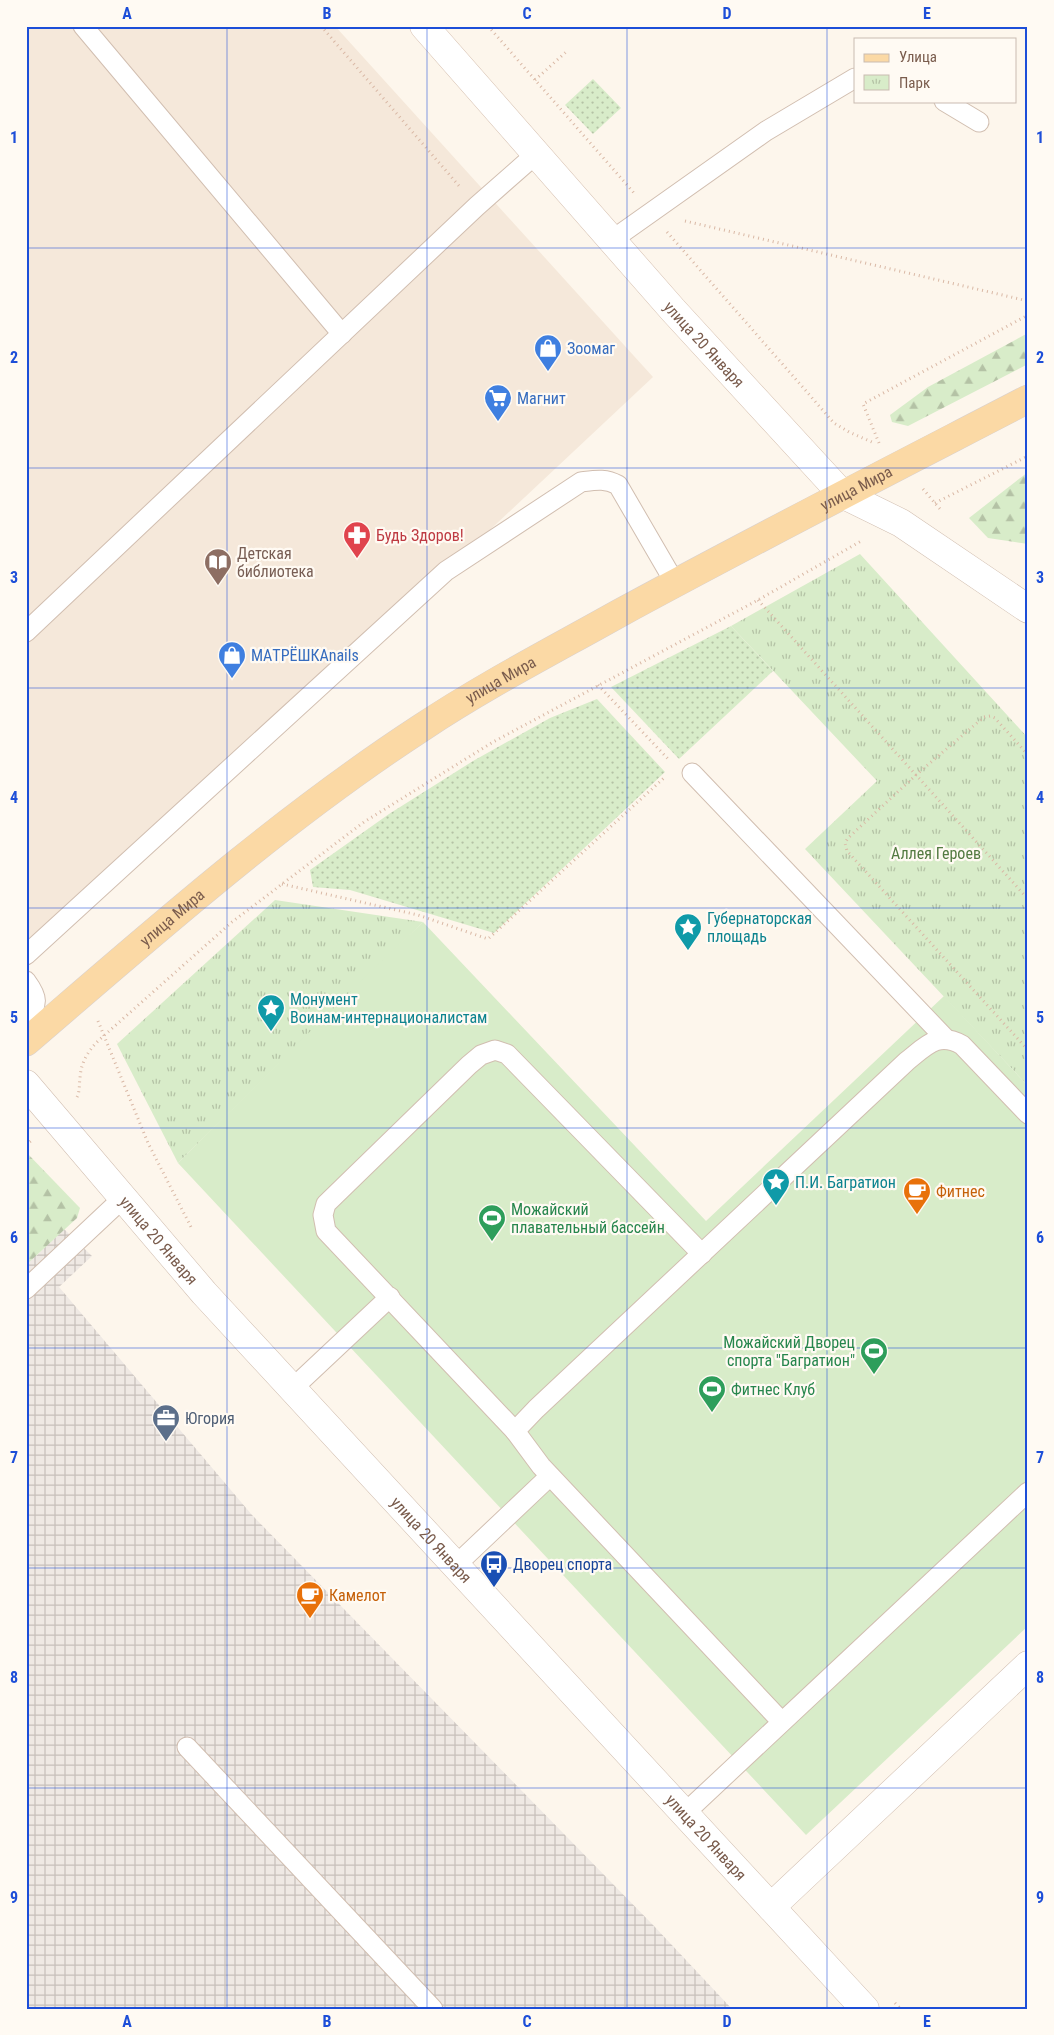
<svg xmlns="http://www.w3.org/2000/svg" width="1054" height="2035" viewBox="0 0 1054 2035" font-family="'Roboto Condensed',sans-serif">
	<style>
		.residential { fill: #f5e8da }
		.industrial { fill: url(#industrial-grid) }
		.grass { fill: url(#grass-dots) }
		.forest { fill: url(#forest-firs) }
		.park { fill: url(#park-tufts) }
		.pitch { fill: #d8ecc9 }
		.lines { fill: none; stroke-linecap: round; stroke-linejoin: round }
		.service-casing { stroke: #d1beb0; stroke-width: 21 }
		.minor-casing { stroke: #d1beb0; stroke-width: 29 }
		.tertiary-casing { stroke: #d1beb0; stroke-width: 29 }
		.secondary-casing { stroke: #d6c0b0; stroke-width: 29 }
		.primary-casing { stroke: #dad1cd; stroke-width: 29 }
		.path { stroke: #d9b8a5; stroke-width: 3; stroke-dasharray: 1 4; stroke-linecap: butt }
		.service { stroke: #fff; stroke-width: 19 }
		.minor { stroke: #fff; stroke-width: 28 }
		.tertiary { stroke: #fff; stroke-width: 28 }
		.secondary { stroke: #fff; stroke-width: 28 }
		.primary { stroke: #fbd9a5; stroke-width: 28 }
		.grid { fill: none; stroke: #1d4ed8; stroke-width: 1; stroke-opacity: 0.55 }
		.labels { text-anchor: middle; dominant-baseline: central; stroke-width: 4.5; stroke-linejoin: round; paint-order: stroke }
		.street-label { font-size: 16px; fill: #7a5c4d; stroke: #fffaf3 }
		.shop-label { font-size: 16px; fill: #366cbe; stroke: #fffaf3; text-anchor: start }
		.health-label { font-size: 16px; fill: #be3a42; stroke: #fffaf3; text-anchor: start }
		.education-label { font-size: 16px; fill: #785e54; stroke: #fffaf3; text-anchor: start }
		.park-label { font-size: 16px; fill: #537a41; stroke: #fffaf3 }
		.culture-label { font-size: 16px; fill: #0d838f; stroke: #fffaf3; text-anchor: start }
		.food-label { font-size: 16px; fill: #c56008; stroke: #fffaf3; text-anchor: start }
		.leisure-label { font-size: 16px; fill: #27864d; stroke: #fffaf3; text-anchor: start }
		.service-label { font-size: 16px; fill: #4e5e75; stroke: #fffaf3; text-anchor: start }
		.transit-label { font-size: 16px; fill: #164399; stroke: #fffaf3; text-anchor: start }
		.neatline { fill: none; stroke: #1d4ed8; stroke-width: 2 }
		.grid-label { font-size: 16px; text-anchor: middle; font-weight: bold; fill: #1d4ed8 }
	</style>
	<defs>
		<pattern id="industrial-grid" width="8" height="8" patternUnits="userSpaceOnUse" patternTransform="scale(1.25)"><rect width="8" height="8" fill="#efe9e4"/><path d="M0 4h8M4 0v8" fill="none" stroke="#c7c0bb"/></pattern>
		<pattern id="grass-dots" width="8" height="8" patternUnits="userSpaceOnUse" patternTransform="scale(1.25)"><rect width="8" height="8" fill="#d8ecc9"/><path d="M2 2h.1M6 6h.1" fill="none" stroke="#b4c2a5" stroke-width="1.8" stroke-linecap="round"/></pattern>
		<pattern id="forest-firs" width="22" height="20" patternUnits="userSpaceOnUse" patternTransform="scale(1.25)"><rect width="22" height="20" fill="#d8ecc9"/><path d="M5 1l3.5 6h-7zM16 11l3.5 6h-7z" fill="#b4c2a5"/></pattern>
		<pattern id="park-tufts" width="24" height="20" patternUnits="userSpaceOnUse" patternTransform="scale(1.25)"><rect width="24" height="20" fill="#d8ecc9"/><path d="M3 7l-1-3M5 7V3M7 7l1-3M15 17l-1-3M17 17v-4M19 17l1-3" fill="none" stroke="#b4c2a5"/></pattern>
	</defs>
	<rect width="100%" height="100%" fill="#fdf6ec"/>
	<path class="residential" d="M26,26H335L653,377L26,965Z"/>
	<path class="industrial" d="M64,1229L92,1256L59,1287L252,1515L654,1926L732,2009H26V1246L36,1256Z"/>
	<g class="grass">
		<path d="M593,79L621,108L593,134L565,105Z"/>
		<path d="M731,626L773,671L679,759L611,687Z"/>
		<path d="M597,699L665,772L494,933L350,890L313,887L310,870L389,814L473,761L550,718Z"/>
	</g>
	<g class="forest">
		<path d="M1028,333V364L908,426L892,422L890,415L928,387Z"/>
		<path d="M1028,472V544L988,538L969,518Z"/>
		<path d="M26,1152L80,1208L77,1218L26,1265Z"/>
	</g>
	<g class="park">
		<path d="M860,554L1028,738V1086L805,849L877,781L731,626Z"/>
		<path d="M275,900L423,922L178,1163L117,1044Z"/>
	</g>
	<path class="pitch" d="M423,922L706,1221L944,996L1028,1086V1626L806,1835L178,1163L371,971Z"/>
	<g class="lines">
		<g class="service-casing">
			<g id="service">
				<path d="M83,26L342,334"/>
				<path d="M944,101L979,122"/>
				<path d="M612,240L766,131L855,78"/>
				<path d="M26,632L477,206L536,154"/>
				<path d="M692,773L946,1039"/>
				<path d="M26,955L446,571L581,482C596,480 605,478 618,485L675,583"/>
				<path d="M26,981C40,1000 37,1003 26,1022"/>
				<path d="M26,1289L123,1198"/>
				<path d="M292,1389L390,1297"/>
				<path d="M515,1431L326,1231L323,1215L326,1204L469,1065L481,1055L495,1050L507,1054L702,1254"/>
				<path d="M456,1565L550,1476"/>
				<path d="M781,1721L541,1466L515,1431L536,1409L907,1061C926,1046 938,1031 962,1045L1028,1114"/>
				<path d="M187,1747L433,2009"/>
				<path d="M685,1813L1028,1492"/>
			</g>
		</g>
		<g class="minor-casing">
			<g id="minor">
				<path d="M842,494L901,523L1028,609"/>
				<path d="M771,1907L1028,1665"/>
			</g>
		</g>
		<g class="tertiary-casing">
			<g id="tertiary">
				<path id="s1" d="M26,1084L204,1293L865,2009"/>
			</g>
		</g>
		<g class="secondary-casing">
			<g id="secondary">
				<path id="s2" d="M424,26L673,310L842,494"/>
			</g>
		</g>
		<g class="primary-casing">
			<g id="primary">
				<path id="s3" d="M26,1042C154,932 280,820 421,728C484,686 552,651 618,614C754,540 891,470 1028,399"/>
			</g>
		</g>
		<g class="path">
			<path d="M321,26L460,187"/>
			<path d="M488,26L634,193"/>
			<path d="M535,80L566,52"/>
			<path d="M685,221L1028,301"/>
			<path d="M667,232L834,423L849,432L874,443"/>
			<path d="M879,443L863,404L1028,315"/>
			<path d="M923,489L940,509"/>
			<path d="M935,503L1028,456"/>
			<path d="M758,600L1028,899"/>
			<path d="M598,685L670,761"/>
			<path d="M1028,755L995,718L990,716L984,717L916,775L848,838L845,843L847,851L1028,1050"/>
			<path d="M282,884L418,915L488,939L665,777"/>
			<path d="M98,1021L148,1143L191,1227"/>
			<path d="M77,1097C80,1091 79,1085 80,1078C81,1062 88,1051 99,1040L232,922L364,822L493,742L758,600L863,540"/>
			<path d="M26,1145L33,1139"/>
			<path d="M895,2003L901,2009"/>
		</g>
		<use href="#service" class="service"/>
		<use href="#minor" class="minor"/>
		<use href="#tertiary" class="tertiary"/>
		<use href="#secondary" class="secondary"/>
		<use href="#primary" class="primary"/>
	</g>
	<path class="grid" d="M227,26V2009M427,26V2009M627,26V2009M827,26V2009M26,248H1028M26,468H1028M26,688H1028M26,908H1028M26,1128H1028M26,1348H1028M26,1568H1028M26,1788H1028"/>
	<defs>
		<g id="shop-pin" transform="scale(1.4375)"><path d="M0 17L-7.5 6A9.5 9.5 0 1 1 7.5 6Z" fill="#3f7fe0" stroke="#fffaf3"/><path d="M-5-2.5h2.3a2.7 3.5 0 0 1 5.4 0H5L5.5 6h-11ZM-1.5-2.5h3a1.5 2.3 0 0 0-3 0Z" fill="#fff"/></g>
		<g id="supermarket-pin" transform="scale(1.4375)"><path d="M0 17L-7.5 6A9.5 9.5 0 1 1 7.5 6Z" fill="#3f7fe0" stroke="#fffaf3"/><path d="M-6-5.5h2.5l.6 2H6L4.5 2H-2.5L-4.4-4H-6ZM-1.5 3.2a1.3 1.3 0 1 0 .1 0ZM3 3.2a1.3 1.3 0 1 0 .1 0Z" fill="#fff"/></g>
		<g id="pharmacy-pin" transform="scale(1.4375)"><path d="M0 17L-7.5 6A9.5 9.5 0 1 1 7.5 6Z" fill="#e0444e" stroke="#fffaf3"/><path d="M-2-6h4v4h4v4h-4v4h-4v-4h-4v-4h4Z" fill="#fff"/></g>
		<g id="library-pin" transform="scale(1.4375)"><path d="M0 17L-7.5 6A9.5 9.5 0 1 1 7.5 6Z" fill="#8d6e63" stroke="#fffaf3"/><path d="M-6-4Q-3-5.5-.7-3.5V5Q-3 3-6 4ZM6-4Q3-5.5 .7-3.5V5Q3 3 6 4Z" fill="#fff"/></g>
		<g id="sight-pin" transform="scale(1.4375)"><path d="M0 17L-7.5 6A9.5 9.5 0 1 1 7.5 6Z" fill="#0f9aa8" stroke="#fffaf3"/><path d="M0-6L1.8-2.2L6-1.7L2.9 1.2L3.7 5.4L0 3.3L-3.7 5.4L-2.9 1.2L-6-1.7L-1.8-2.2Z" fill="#fff"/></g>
		<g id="cafe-pin" transform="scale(1.4375)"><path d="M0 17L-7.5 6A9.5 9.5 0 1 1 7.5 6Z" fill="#e8710a" stroke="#fffaf3"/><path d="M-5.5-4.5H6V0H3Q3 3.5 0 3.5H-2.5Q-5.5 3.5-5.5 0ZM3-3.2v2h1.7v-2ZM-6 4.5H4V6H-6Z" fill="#fff"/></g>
		<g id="stadium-pin" transform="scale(1.4375)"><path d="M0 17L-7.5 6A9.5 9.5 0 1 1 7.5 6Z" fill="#2e9e5b" stroke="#fffaf3"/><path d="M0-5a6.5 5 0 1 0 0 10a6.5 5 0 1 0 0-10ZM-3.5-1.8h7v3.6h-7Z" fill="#fff"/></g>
		<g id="office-pin" transform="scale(1.4375)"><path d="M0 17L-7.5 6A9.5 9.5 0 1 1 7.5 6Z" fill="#5c6f8a" stroke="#fffaf3"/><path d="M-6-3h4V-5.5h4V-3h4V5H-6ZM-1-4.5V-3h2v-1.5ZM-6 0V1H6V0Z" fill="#fff"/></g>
		<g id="bus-pin" transform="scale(1.4375)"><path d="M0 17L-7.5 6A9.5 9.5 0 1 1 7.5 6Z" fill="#1a4fb4" stroke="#fffaf3"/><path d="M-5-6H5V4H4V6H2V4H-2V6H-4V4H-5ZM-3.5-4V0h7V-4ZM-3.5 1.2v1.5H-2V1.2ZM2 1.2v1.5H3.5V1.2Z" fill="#fff"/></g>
	</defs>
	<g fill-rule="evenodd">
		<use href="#shop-pin" x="548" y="348"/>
		<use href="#supermarket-pin" x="498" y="398"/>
		<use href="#pharmacy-pin" x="357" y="535"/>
		<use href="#library-pin" x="218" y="562"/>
		<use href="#shop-pin" x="232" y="655"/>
		<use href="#sight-pin" x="688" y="927"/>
		<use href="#sight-pin" x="271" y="1008"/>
		<use href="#sight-pin" x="776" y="1182"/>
		<use href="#cafe-pin" x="917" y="1191"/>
		<use href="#stadium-pin" x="492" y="1218"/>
		<use href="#stadium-pin" x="874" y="1351"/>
		<use href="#stadium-pin" x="712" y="1389"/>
		<use href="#office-pin" x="166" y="1418"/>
		<use href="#bus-pin" x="494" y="1564"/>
		<use href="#cafe-pin" x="310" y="1595"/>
	</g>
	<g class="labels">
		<g class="street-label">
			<text stroke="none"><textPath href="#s2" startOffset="424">улица 20 Января</textPath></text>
			<text stroke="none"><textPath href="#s3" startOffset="1002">улица Мира</textPath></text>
			<text stroke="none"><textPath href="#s3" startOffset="598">улица Мира</textPath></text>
			<text stroke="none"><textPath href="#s3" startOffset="192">улица Мира</textPath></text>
			<text stroke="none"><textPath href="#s1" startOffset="205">улица 20 Января</textPath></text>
			<text stroke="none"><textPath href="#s1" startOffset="610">улица 20 Января</textPath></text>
			<text stroke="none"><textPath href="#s1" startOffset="1015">улица 20 Января</textPath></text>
		</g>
		<g class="shop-label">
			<text x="567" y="348">Зоомаг</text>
			<text x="517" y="398">Магнит</text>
			<text x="251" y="655">МAТРЁШКАnails</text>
		</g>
		<g class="health-label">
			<text x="376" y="535">Будь Здоров!</text>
		</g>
		<g class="education-label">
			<text x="237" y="553">Детская<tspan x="237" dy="18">библиотека</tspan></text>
		</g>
		<g class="park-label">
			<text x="936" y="853">Аллея Героев</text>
		</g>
		<g class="culture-label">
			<text x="707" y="918">Губернаторская<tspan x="707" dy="18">площадь</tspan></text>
			<text x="290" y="999">Монумент<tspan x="290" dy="18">Воинам-интернационалистам</tspan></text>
			<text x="795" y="1182">П.И. Багратион</text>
		</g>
		<g class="food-label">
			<text x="936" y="1191">Фитнес</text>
			<text x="329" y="1595">Камелот</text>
		</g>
		<g class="leisure-label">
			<text x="511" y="1209">Можайский<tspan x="511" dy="18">плавательный бассейн</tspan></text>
			<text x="855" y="1342" text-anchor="end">Можайский Дворец<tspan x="855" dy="18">спорта "Багратион"</tspan></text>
			<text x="731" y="1389">Фитнес Клуб</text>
		</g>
		<g class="service-label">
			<text x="185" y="1418">Югория</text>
		</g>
		<g class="transit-label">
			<text x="513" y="1564">Дворец спорта</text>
		</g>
	</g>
	<rect width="1054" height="2035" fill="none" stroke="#fffaf3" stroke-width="55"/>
	<rect x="854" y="38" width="162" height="65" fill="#fffaf3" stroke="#cabbb1"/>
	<rect x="864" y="54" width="25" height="8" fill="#fbd9a5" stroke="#cabbb1"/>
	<text x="899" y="62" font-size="15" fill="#7a5c4d">Улица</text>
	<rect x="864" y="75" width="25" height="15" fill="url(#park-tufts)" stroke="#cabbb1"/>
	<text x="899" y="88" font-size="15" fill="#7a5c4d">Парк</text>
	<rect x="28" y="28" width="998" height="1980" class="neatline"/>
	<g class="grid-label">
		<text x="127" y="19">A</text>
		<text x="327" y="19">B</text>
		<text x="527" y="19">C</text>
		<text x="727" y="19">D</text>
		<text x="927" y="19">E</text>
		<text x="14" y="143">1</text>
		<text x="1040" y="143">1</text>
		<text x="14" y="363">2</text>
		<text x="1040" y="363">2</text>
		<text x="14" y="583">3</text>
		<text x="1040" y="583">3</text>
		<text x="14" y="803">4</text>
		<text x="1040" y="803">4</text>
		<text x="14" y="1023">5</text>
		<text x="1040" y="1023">5</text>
		<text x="14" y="1243">6</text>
		<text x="1040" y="1243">6</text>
		<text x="14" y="1463">7</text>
		<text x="1040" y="1463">7</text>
		<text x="14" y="1683">8</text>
		<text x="1040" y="1683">8</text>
		<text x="14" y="1903">9</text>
		<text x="1040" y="1903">9</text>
		<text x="127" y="2027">A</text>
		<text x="327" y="2027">B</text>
		<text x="527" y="2027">C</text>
		<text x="727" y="2027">D</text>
		<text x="927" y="2027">E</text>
	</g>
</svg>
